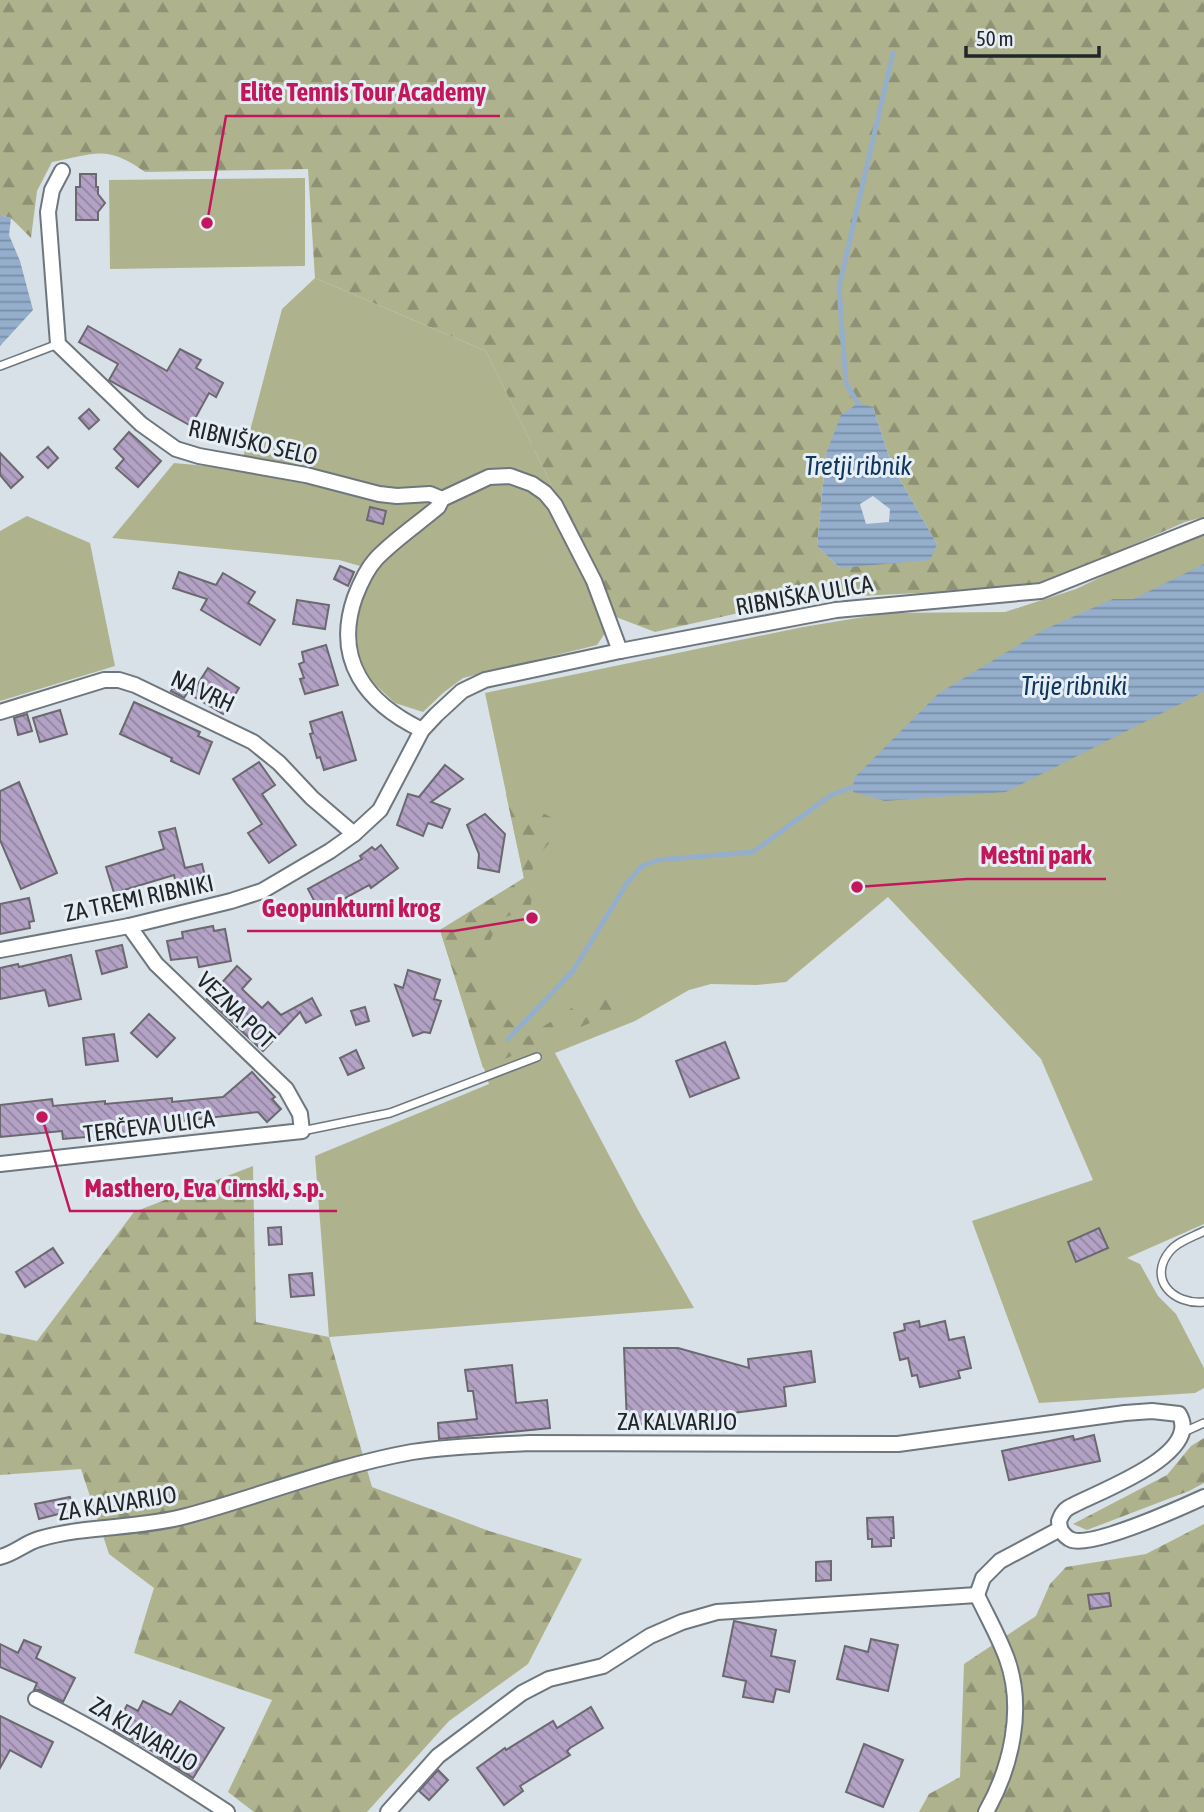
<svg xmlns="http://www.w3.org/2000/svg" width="1204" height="1812" viewBox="0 0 1204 1812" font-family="'Asap Condensed',sans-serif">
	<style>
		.green { fill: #afb38d }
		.forest { fill: url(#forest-firs); fill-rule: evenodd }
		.water { fill: url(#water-rules); fill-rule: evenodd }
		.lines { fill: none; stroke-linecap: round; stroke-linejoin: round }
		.stream { stroke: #94aecc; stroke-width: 5 }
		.building { fill: url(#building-back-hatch); stroke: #6c6870; stroke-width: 2 }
		.service-casing { stroke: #6f777d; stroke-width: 10 }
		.minor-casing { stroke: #6f777d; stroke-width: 18 }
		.service { stroke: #fff; stroke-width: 7 }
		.minor { stroke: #fff; stroke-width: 14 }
		.labels { text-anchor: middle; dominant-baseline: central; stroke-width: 6; stroke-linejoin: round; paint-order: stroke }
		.street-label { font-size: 24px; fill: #232629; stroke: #e5eef5 }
		.water-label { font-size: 26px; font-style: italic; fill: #0f365e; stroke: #e5eef5 }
		.leader { fill: none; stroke: #c2185b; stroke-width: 2.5 }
		.callout-dot { fill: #c2185b; stroke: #e5eef5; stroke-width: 2.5 }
		.callout-label { font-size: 26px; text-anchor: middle; font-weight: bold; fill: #c2185b; stroke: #e5eef5; stroke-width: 6; stroke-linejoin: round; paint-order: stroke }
	</style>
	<defs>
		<pattern id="forest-firs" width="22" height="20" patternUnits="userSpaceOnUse" patternTransform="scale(1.75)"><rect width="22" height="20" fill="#afb38d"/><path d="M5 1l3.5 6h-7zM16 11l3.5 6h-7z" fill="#8e9173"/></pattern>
		<pattern id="water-rules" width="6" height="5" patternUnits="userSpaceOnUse" patternTransform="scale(1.75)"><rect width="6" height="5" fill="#94aecc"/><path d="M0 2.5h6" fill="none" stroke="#788da6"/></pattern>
		<pattern id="building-back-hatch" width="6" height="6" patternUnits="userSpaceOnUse" patternTransform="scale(1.75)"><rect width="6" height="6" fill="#b3a2c5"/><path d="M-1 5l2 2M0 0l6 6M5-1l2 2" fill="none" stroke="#9184a0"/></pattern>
	</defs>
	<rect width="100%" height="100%" fill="#d8e0e8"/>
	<g class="green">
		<path d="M305,178V266L110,269L109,180Z"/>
		<path d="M315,278L486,351L616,617L597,645L463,678L443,693L423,712L395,703L368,678L356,658V625L361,601L374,570L339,560L112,538L174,463L240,469L282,309Z"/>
		<path d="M27,516L90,543L115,666L0,701V531Z"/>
		<path d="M1204,534V1224L1127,1258L1140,1264L1158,1296L1176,1314L1204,1368V1388L1195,1393L1039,1403L972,1221L1093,1180L1041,1059L888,897L786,982L756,985L711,984L689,990L635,1021L555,1053L638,1210L694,1308L329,1337L315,1156L489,1084L440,930L524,878L485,693L803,627L888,613L1005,612L1076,589L1174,542Z"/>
	</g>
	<g class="forest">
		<path d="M0,0H1204V517L1185,522L1038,587L800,599L655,632L616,617L486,351L315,278L308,169L145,172C106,144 95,154 52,162L37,191L31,238L11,218L0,215ZM873,407L892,466L937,544L840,568L817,546L826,454Z"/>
		<path d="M506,794L566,825L533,861L531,907L499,920L474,977L524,1039L610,983L616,1012L483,1068L440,930L524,878Z"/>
		<path d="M253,1166L256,1322L329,1337L372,1487L489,1531L582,1559L528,1664L449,1721L367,1812H254L228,1792L272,1700L134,1653L154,1588L109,1554L81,1469L0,1475V1333L37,1341L134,1212Z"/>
		<path d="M1204,1438V1483L1189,1491L1087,1530L1073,1524L1167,1475L1191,1446Z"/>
		<path d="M1204,1524V1812H919L929,1794L960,1777L964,1664L1036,1616L1050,1584L1066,1567L1146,1554Z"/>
	</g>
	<g class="water">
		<path d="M0,215L11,218L9,235L20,261L33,310L0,346Z"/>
		<path d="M858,403L873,407L892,466L937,544L930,560L840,568L817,546L826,454L841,415ZM873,496L890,509L889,522L866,524L860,504Z"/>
		<path d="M1204,564V692L1006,792L885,801L853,792L854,778L939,693L1043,630L1113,599H1133Z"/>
	</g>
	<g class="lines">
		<g class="stream">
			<path d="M858,403L846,384L839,287L893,53"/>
			<path d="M508,1039L573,971L627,883L642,866L658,860L753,852L831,795L853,787"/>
		</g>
	</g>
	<g class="building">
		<path d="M80,174H96V187H98V194L105,203L98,212V220H76V187H80Z"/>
		<path d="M88,326L167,371L180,349L201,360L196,368L223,383L216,397L209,393L191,426L109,380L118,364L79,342Z"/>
		<path d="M89,409L99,420L89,429L79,418Z"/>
		<path d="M129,432L161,461L138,487L116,468L124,459L114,449Z"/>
		<path d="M48,447L58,458L48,468L37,457Z"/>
		<path d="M0,453L23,477L11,488L0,475Z"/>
		<path d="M370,507L386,511L383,524L367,520Z"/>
		<path d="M340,566L354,572L348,586L334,579Z"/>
		<path d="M179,572L216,585L223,573L255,592L248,603L275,620L260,645L201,610L207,599L173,588Z"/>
		<path d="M297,600L329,605L325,629L293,624Z"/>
		<path d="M326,645L338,685L305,694L300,679L304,678L299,664L304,662L302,652Z"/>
		<path d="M208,668L239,688L223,714L191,695Z"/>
		<path d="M180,675L193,683L184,698L171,691Z"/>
		<path d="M134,702L200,732L198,736L212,742L199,774L171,761L172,758L120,734Z"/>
		<path d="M60,710L67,734L40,742L33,718Z"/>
		<path d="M342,712L356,760L324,770L320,757L317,758L310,734L313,733L310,722Z"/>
		<path d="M27,714L32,731L18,735L14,718Z"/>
		<path d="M259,762L275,785L262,794L296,845L269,863L248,833L262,824L233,779Z"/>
		<path d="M445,765L463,779L431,802L450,809L442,828L428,823L423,836L397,825L408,794L419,797Z"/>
		<path d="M19,782L57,873L21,889L0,840V791Z"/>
		<path d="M485,814L505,834L499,872L478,868L479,854L467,825Z"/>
		<path d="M175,828L185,868L202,864L208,889L179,896L174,875L114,893L106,867L164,849L159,832Z"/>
		<path d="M381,845L398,868L371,888L369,885L320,912L308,889L362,859L360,856L372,847L375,850Z"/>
		<path d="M29,898L34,921L29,922L30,928L0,934V904Z"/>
		<path d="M213,926L214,931L225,929L231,961L199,967L197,957L171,960L167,941L183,938L182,932Z"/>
		<path d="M122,945L127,967L102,974L96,951Z"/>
		<path d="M71,955L81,999L49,1006L45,990L0,999V968L18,964L19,967Z"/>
		<path d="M237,966L251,979L242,989L262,1008L268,1002L281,1015L312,998L321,1015L306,1023L300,1012L263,1051L207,999Z"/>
		<path d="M408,970L440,980L434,999L441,1001L430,1033L424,1032L413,1036L395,985L403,988Z"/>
		<path d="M365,1007L369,1021L356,1025L351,1011Z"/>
		<path d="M149,1014L175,1038L157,1057L131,1033Z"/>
		<path d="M114,1034L118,1061L86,1065L83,1038Z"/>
		<path d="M725,1042L739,1078L690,1097L676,1061Z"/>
		<path d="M356,1050L364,1068L348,1075L340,1058Z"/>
		<path d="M252,1072L275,1097L272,1099L281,1109L267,1122L258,1112L174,1122L175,1129L111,1137V1135L63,1139L62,1131L0,1137V1105L52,1099L53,1106L105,1101V1104L172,1098V1102L223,1097Z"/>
		<path d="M281,1227L282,1244L269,1245L268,1228Z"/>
		<path d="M1099,1228L1108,1248L1076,1262L1068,1242Z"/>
		<path d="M53,1248L63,1263L25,1287L16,1272Z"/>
		<path d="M312,1273L314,1295L291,1297L289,1275Z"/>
		<path d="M919,1321L920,1327L945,1321L949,1340L964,1337L971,1368L958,1371L960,1378L920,1387L917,1375L912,1376L908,1358L900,1360L894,1333L905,1330L904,1324Z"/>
		<path d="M624,1348H678L749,1368L748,1359L811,1351L815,1382L784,1387L786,1406L733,1413V1429H680V1424H627Z"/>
		<path d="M512,1365L516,1403L547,1400L550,1428L439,1439L438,1423L477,1419L473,1391H468L465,1370Z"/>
		<path d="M1094,1435L1100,1461L1009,1480L1002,1451L1073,1436L1074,1440Z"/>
		<path d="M70,1497L74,1510L39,1519L35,1504Z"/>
		<path d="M893,1517L894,1538H891V1546L872,1547V1539H868L867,1518Z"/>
		<path d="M831,1561V1580L816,1581V1562Z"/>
		<path d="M1109,1593L1111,1606L1090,1609L1088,1595Z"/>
		<path d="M734,1621L776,1630L771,1656L795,1661L789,1692L776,1689L773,1702L743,1697L746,1681L723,1676Z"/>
		<path d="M871,1639L898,1645L888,1691L837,1679L845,1646L868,1652Z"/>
		<path d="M24,1640L41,1647L36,1658L75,1678L63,1702L40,1690H34L37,1683L0,1667V1644L18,1653Z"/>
		<path d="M143,1701L171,1715L180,1701L224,1728L193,1778L158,1756L159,1755L114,1730L127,1705L138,1711Z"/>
		<path d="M591,1707L603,1728L570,1748L567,1751L570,1755L520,1786L523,1791L504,1805L477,1768L505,1748L506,1750L553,1721L557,1728Z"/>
		<path d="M0,1716L53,1742L41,1767L10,1750L0,1768Z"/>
		<path d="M864,1744L903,1760L883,1807L846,1792Z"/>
		<path d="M438,1770L448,1780L429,1800L419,1791Z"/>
	</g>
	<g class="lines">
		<g class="service-casing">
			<g id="service">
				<path d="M0,366L58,344"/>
				<path d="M302,1131L390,1113L537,1057"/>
				<path d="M1204,1231C1193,1237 1178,1241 1170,1251C1147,1279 1173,1305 1204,1302"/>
				<path d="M1186,1431L1204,1423"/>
			</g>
		</g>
		<g class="minor-casing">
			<g id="minor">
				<path d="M62,171L52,190L48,212L58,344L141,424L176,449L199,456L306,475L379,494L397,496L430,494L442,499"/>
				<path d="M442,499L489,477L510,476L532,484L545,493L555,505L594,581L620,651"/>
				<path d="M0,712L104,680H119L135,685L253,742L279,763L312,798L354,834"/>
				<path d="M422,730C366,703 333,660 355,597C360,584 366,570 376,559C394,540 418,524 438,507L442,499"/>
				<path d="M0,950L129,926L231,901L262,891L330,851L354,834L380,810L422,730L436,715L462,691L485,680L620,651L836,610L1041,591L1204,526"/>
				<path d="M0,1164L302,1131L300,1114L286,1089L156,964L129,926"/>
				<path d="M1060,1529C1063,1534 1066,1538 1072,1540C1094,1547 1180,1508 1204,1497"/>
				<path d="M0,1557C14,1554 25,1543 39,1539C87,1525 138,1529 186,1516C261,1496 334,1466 412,1452C450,1446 490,1445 529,1443L898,1444L1125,1413L1152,1411L1179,1414C1204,1456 1091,1494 1068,1508C1063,1511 1061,1516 1059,1521L1060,1529"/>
				<path d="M977,1595C987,1616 999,1637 1007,1659C1025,1709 1011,1768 986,1812"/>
				<path d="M977,1595L983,1578L1000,1561L1060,1529"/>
				<path d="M36,1699C103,1732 164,1771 227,1812"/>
				<path d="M388,1812L438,1756L522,1693L549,1679L603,1666L650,1636L682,1622L717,1612L977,1595"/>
			</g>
		</g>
		<use href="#service" class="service"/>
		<use href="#minor" class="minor"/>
	</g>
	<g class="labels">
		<g class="street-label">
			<text transform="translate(253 442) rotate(13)">RIBNIŠKO SELO</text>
			<text transform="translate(804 595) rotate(-10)">RIBNIŠKA ULICA</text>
			<text transform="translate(203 691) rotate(25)">NA VRH</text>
			<text transform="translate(139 898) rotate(-12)">ZA TREMI RIBNIKI</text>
			<text transform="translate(236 1010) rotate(44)">VEZNA POT</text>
			<text transform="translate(149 1126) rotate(-7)">TERČEVA ULICA</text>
			<text x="677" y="1421">ZA KALVARIJO</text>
			<text transform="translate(117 1503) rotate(-9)">ZA KALVARIJO</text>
			<text transform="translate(144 1734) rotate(31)">ZA KLAVARIJO</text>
		</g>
		<g class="water-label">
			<text x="858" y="466">Tretji ribnik</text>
			<text x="1074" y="686">Trije ribniki</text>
		</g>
	</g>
	<path class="leader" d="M207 223L226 116H500M857 887L967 879H1106M532 918L454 931H247M42 1117L70 1211H337"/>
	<g class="callout-dot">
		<circle cx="207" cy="223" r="7"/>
		<circle cx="857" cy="887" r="7"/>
		<circle cx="532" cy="918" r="7"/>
		<circle cx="42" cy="1117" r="7"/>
	</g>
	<g class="callout-label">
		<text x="363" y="101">Elite Tennis Tour Academy</text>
		<text x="1036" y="864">Mestni park</text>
		<text x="351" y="917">Geopunkturni krog</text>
		<text x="204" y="1197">Masthero, Eva Cirnski, s.p.</text>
	</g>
	<path d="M966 46v10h133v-10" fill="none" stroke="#232629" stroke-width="3.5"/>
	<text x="976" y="46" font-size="21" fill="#232629" stroke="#e5eef5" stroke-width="5" paint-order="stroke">50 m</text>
</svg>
